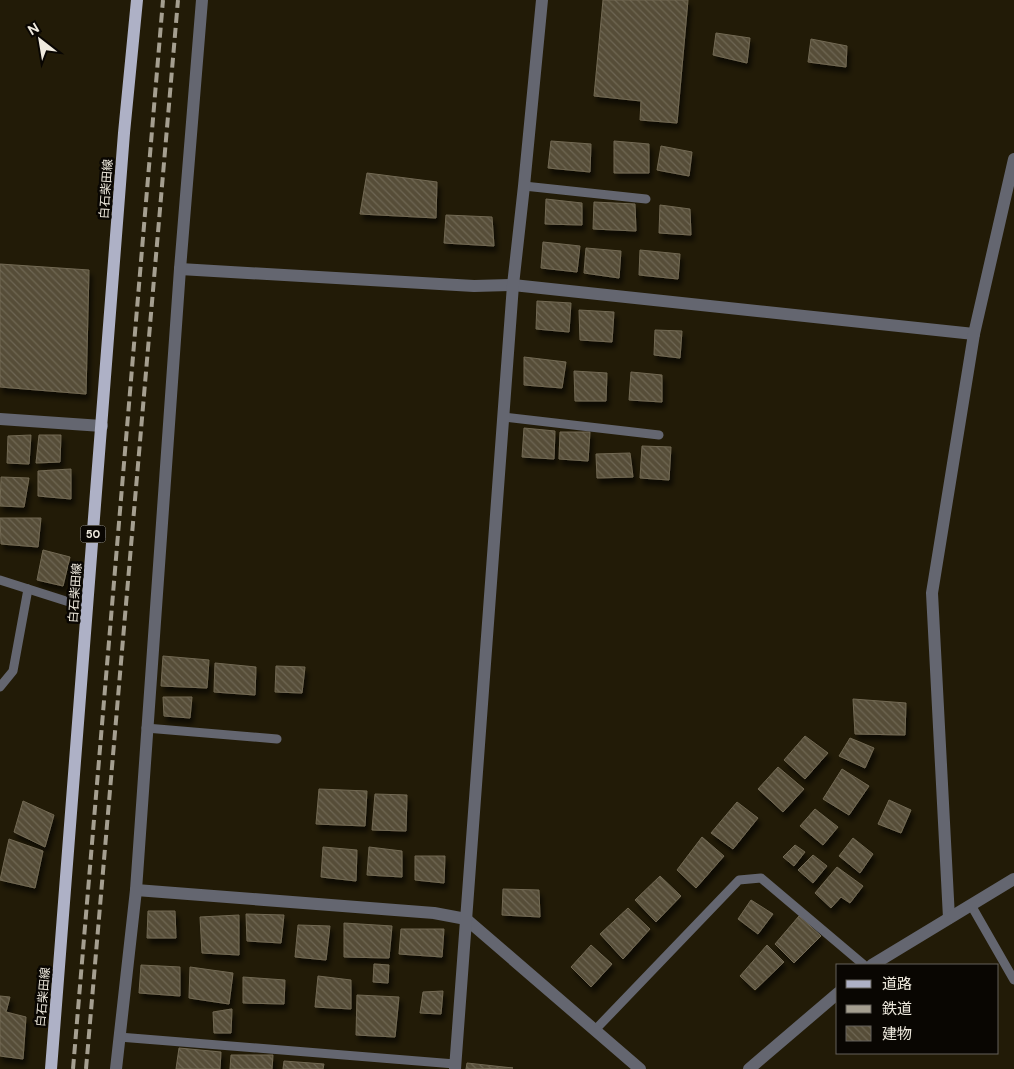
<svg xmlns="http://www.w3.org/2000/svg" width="1014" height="1069" viewBox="0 0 1014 1069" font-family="'DM Sans','Noto Sans JP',sans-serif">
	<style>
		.building { fill: url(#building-back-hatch); stroke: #726953; filter: url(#shadow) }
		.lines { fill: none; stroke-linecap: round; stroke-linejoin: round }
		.service { stroke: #646670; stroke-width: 9 }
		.minor { stroke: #646670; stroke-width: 12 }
		.tertiary { stroke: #646670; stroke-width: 12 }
		.primary { stroke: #aeb1c6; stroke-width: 12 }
		.rail { stroke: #a59f90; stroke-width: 4; stroke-dasharray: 10 5; stroke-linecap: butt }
		.labels { text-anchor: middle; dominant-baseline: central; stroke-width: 5; stroke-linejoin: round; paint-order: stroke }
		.shield { fill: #090602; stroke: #aaa69c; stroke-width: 1 }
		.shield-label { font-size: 11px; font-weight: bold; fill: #efeade }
		.street-label { font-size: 12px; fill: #efeade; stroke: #090602 }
	</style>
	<defs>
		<pattern id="building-back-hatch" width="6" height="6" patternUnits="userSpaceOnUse" patternTransform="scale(1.25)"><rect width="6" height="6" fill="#564d38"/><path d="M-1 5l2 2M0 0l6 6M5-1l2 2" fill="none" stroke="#6f6754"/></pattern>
		<filter id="shadow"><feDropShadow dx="3" dy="5.5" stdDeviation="2.5" flood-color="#0009"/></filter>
	</defs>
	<rect width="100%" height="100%" fill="#221b07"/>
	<g class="building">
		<path d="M603,0H688L677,123L640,120L641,101L594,96Z"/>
		<path d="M716,33L750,38L747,63L713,55Z"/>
		<path d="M811,39L847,46L846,67L808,62Z"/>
		<path d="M551,141L591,144L590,172L548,168Z"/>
		<path d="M614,141L649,144V173H614Z"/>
		<path d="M661,146L692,152L689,176L657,170Z"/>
		<path d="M367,173L437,182L436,218L360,214Z"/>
		<path d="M546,199L582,203V225L545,224Z"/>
		<path d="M594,202L635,204L636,231L593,229Z"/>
		<path d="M660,205L690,209L691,235L659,233Z"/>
		<path d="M446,215L492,217L494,246L444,243Z"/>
		<path d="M543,242L580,246L577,272L541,268Z"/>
		<path d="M586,248L621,251L619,278L584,273Z"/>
		<path d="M640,250L680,254L678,279L639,275Z"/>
		<path d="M0,264L89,270L86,394L0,387Z"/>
		<path d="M537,301L571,303L569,332L536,329Z"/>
		<path d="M579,310L614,312L612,342L580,340Z"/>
		<path d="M655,330L682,331L680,358L654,355Z"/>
		<path d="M524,357L566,362L562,388L524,385Z"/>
		<path d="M574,371L607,373L606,401H575Z"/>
		<path d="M631,372L662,375V402L629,400Z"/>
		<path d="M524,428L555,431L554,459L522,457Z"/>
		<path d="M560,432H590L588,461L559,459Z"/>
		<path d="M31,435L29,464L7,463L8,436Z"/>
		<path d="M39,435H61L60,462L36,463Z"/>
		<path d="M642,446L671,447L669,480L640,478Z"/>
		<path d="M630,453L633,477L597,478L596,454Z"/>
		<path d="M71,469V499L38,496V471Z"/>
		<path d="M1,477L29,478L24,507L0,506Z"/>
		<path d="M0,518H41L38,547L1,544Z"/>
		<path d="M43,550L70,557L63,586L37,580Z"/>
		<path d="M163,656L209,660L207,688L161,686Z"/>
		<path d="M215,663L256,667L255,695L214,692Z"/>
		<path d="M276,666L305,667L302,693L275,692Z"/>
		<path d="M163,697H192L190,718L164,716Z"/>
		<path d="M853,699L906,703L905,735L855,734Z"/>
		<path d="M805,736L828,753L805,779L784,760Z"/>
		<path d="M850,738L874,748L865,768L839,756Z"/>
		<path d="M778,767L804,789L783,812L758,789Z"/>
		<path d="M842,769L869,786L849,815L823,799Z"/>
		<path d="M319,789L367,791L365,826L316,824Z"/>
		<path d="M375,794L407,795L406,831L372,830Z"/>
		<path d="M889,800L911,810L901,833L878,824Z"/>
		<path d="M23,801L54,815L45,847L14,832Z"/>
		<path d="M737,802L758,818L733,849L711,833Z"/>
		<path d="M815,809L838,827L823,845L800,826Z"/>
		<path d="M702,837L724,856L696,888L677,870Z"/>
		<path d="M853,838L873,854L860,873L839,856Z"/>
		<path d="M9,839L43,851L35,888L0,880Z"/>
		<path d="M795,845L805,852L794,866L783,857Z"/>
		<path d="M323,847L357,850L356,881L321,877Z"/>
		<path d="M369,847L402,851V877L367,875Z"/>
		<path d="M813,855L827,866L813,883L798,870Z"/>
		<path d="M415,856H445L444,883L415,880Z"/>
		<path d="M837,867L863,886L850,903L841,897L831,908L815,893Z"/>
		<path d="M660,876L681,896L656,922L635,900Z"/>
		<path d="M503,889L539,890L540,917L502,915Z"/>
		<path d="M751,900L773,914L758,934L738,919Z"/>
		<path d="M628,908L650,929L623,959L600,934Z"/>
		<path d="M148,911H175L176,938H147Z"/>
		<path d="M246,914L284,915L281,943L247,941Z"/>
		<path d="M239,915V955L202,953L200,917Z"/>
		<path d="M799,916L821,936L794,963L775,944Z"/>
		<path d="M344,923L392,926L389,958L344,957Z"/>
		<path d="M298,925L330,926L326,960L295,957Z"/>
		<path d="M401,929H444L442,957L399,954Z"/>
		<path d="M591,945L612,964L591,987L571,967Z"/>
		<path d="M767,945L784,962L755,990L740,976Z"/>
		<path d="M374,964L389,965L388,983L373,982Z"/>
		<path d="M141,965L180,967V996L139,993Z"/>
		<path d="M190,967L233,973L229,1004L189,998Z"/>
		<path d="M318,976L351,980V1009L315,1007Z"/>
		<path d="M243,977L285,980L284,1004L243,1003Z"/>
		<path d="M443,991L441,1014L420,1013L423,992Z"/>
		<path d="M357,995L399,997L395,1037L356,1035Z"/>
		<path d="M0,996L10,997L6,1012L26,1017L23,1059L0,1056Z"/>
		<path d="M232,1009L231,1033H214L213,1012Z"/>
		<path d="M179,1048L221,1052L220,1069H176Z"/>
		<path d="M231,1055H273L272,1069H230Z"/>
		<path d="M284,1061L324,1064L323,1069H283Z"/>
		<path d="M467,1063L513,1068L466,1069Z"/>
	</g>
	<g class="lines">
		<g class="service">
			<path d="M524,186L646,199"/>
			<path d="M503,417L659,435"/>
			<path d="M0,580L88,608"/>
			<path d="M0,687L13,671L28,589"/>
			<path d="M146,728L277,739"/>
			<path d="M971,905L1014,980"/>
			<path d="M595,1030L739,880L761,878L864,965"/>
			<path d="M119,1037L455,1064"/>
		</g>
		<g class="minor">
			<path d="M180,269L474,286L513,285L974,334"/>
			<path d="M0,419L102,426"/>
			<path d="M136,890L434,913L466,919"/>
			<path d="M949,918L932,593L974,334L1014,159"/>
			<path d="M116,1069L136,890L180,269L202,0"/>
		</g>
		<g class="tertiary">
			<path d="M466,919L640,1069"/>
			<path d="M872,965L1014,879"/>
			<path d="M455,1069L513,285L524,186L542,0"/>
			<path d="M749,1069L838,993"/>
		</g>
		<path class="primary" d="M51,1069L124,133L137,0"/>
		<g class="rail">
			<path d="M73,1069L163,0"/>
			<path d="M86,1069L178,0"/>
		</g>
	</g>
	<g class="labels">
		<rect class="shield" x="80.5" y="525.5" width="25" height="17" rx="4"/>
		<g class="shield-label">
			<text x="93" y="534">50</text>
		</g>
		<g class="street-label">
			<text transform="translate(106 189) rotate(-86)">白石柴田線</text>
			<text transform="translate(75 593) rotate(-86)">白石柴田線</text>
			<text transform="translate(43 997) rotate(-85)">白石柴田線</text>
		</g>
	</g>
	<rect x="836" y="964" width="162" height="90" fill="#090602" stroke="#65615a"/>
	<rect x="846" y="980" width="25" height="8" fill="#aeb1c6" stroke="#65615a"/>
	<text x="882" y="989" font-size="15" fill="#efeade">道路</text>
	<rect x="846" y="1005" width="25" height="8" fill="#a59f90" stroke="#65615a"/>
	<text x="882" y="1014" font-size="15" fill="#efeade">鉄道</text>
	<rect x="846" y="1026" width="25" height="15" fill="url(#building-back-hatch)" stroke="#65615a"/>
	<text x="882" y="1039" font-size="15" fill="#efeade">建物</text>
	<g transform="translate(40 40) rotate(329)" stroke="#090602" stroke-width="4" paint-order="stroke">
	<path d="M0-4L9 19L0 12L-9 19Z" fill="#efeade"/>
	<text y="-8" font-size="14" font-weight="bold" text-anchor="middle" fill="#efeade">N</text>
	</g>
</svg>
